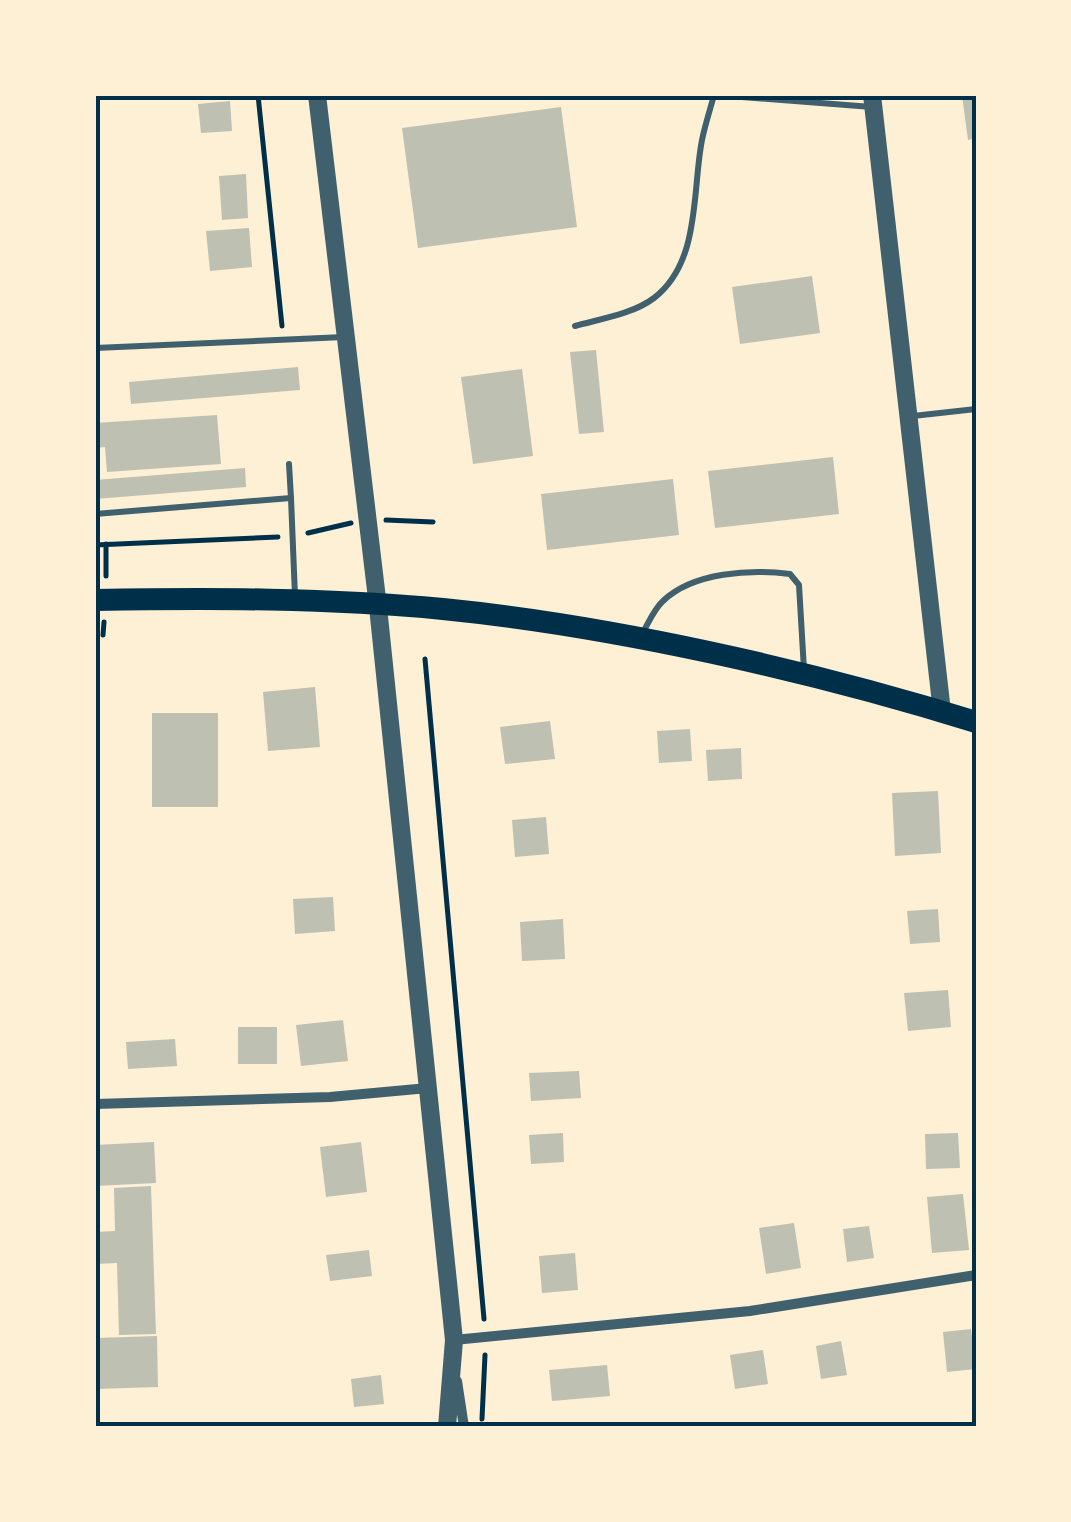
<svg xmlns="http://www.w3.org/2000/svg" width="1071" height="1522" viewBox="0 0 1071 1522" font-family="Montserrat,sans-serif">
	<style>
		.building { fill: #bec0b2 }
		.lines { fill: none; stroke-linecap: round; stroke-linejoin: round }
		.path { stroke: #003049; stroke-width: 5 }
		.service { stroke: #3f606c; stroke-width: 6 }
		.minor { stroke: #3f606c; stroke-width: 10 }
		.tertiary { stroke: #3f606c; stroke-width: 18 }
		.primary { stroke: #003049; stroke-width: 22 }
		.neatline { fill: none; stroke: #003049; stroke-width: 4 }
	</style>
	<rect width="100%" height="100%" fill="#fdf0d5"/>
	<g class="building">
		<path d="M962,95H976V138L968,140Z"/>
		<path d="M230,101L232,131L201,133L198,104Z"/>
		<path d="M561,107L577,227L418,248L402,128Z"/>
		<path d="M246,174L248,218L222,220L219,176Z"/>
		<path d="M249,228L252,267L210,271L206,231Z"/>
		<path d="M812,276L820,333L740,344L732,287Z"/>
		<path d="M596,350L604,432L579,434L570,352Z"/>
		<path d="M298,367L300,390L131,404L129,382Z"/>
		<path d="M522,369L533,456L473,464L461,377Z"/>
		<path d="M217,415L221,464L107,472L105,447L95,448V423Z"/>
		<path d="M833,457L839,514L715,528L708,471Z"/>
		<path d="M245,468L246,487L95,499V480Z"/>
		<path d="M673,479L679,535L547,550L541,494Z"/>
		<path d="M315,687L320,747L268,751L263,692Z"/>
		<rect x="152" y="713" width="66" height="94"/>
		<path d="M550,721L555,759L505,764L500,727Z"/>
		<path d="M690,729L692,761L659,763L657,731Z"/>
		<path d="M741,748L742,779L708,781L706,750Z"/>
		<path d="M938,791L941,853L895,856L892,793Z"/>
		<path d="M546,817L549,854L515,857L512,820Z"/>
		<path d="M333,897L335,931L295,934L293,899Z"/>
		<path d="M938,909L940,942L910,944L907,911Z"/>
		<path d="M563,919L565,959L522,961L520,922Z"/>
		<path d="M948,990L951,1027L908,1031L904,993Z"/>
		<path d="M343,1020L348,1061L301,1066L296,1025Z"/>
		<rect x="238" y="1027" width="39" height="37"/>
		<path d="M175,1039L177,1066L128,1069L126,1042Z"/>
		<path d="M579,1071L581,1098L531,1101L529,1073Z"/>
		<path d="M563,1133L564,1162L531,1164L529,1135Z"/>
		<path d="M958,1133L960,1168L926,1169L925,1134Z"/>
		<path d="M154,1142L156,1183L95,1186V1145Z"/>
		<path d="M361,1142L367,1192L326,1197L320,1147Z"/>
		<path d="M151,1186L156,1334L119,1335L117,1263L95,1264V1232L115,1231L114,1188Z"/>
		<path d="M963,1194L969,1250L932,1253L927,1197Z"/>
		<path d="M794,1223L801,1268L766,1274L759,1228Z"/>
		<path d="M869,1226L874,1258L847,1262L843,1229Z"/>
		<path d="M369,1250L372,1276L330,1281L326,1255Z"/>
		<path d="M575,1253L578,1290L542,1293L539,1256Z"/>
		<path d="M971,1329L976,1369L947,1372L943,1332Z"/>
		<path d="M157,1336L158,1387L95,1389V1338Z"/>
		<path d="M841,1341L847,1375L821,1379L816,1346Z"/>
		<path d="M763,1350L768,1384L735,1389L730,1355Z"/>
		<path d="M607,1365L610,1396L552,1401L549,1370Z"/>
		<path d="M381,1375L384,1404L354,1407L351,1379Z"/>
	</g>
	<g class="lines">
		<g class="path">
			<path d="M258,95L282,326"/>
			<path d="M386,520L433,522"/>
			<path d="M308,533L351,523"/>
			<path d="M95,545L278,537"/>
			<path d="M106,576V544"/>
			<path d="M103,635L104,622"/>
			<path d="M425,659L484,1319"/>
			<path d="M482,1419L485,1355"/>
		</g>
		<g class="service">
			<path d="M716,95L872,107"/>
			<path d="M575,326C600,319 633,314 654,298C701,262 692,190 702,140C705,125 710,110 714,95"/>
			<path d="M95,348L344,337"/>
			<path d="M913,416L976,409"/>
			<path d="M291,498L295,596"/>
			<path d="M95,514L291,498L289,464"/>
			<path d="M642,634C648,624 654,609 663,601C693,572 751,569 790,574L799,585L804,670"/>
		</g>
		<g class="minor">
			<path d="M95,1104L330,1097L428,1088"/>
			<path d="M454,1340L750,1311L976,1275"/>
			<path d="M457,1381L464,1427"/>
		</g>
		<g class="tertiary">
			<path d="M317,95L378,607L454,1340L447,1427"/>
			<path d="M872,95L942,712"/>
		</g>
		<path class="primary" d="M95,600C210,598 329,598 443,609C613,626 813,671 976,722"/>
	</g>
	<rect width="1071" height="1522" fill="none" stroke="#fdf0d5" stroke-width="195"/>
	<rect x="98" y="98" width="876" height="1326" class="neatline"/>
</svg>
